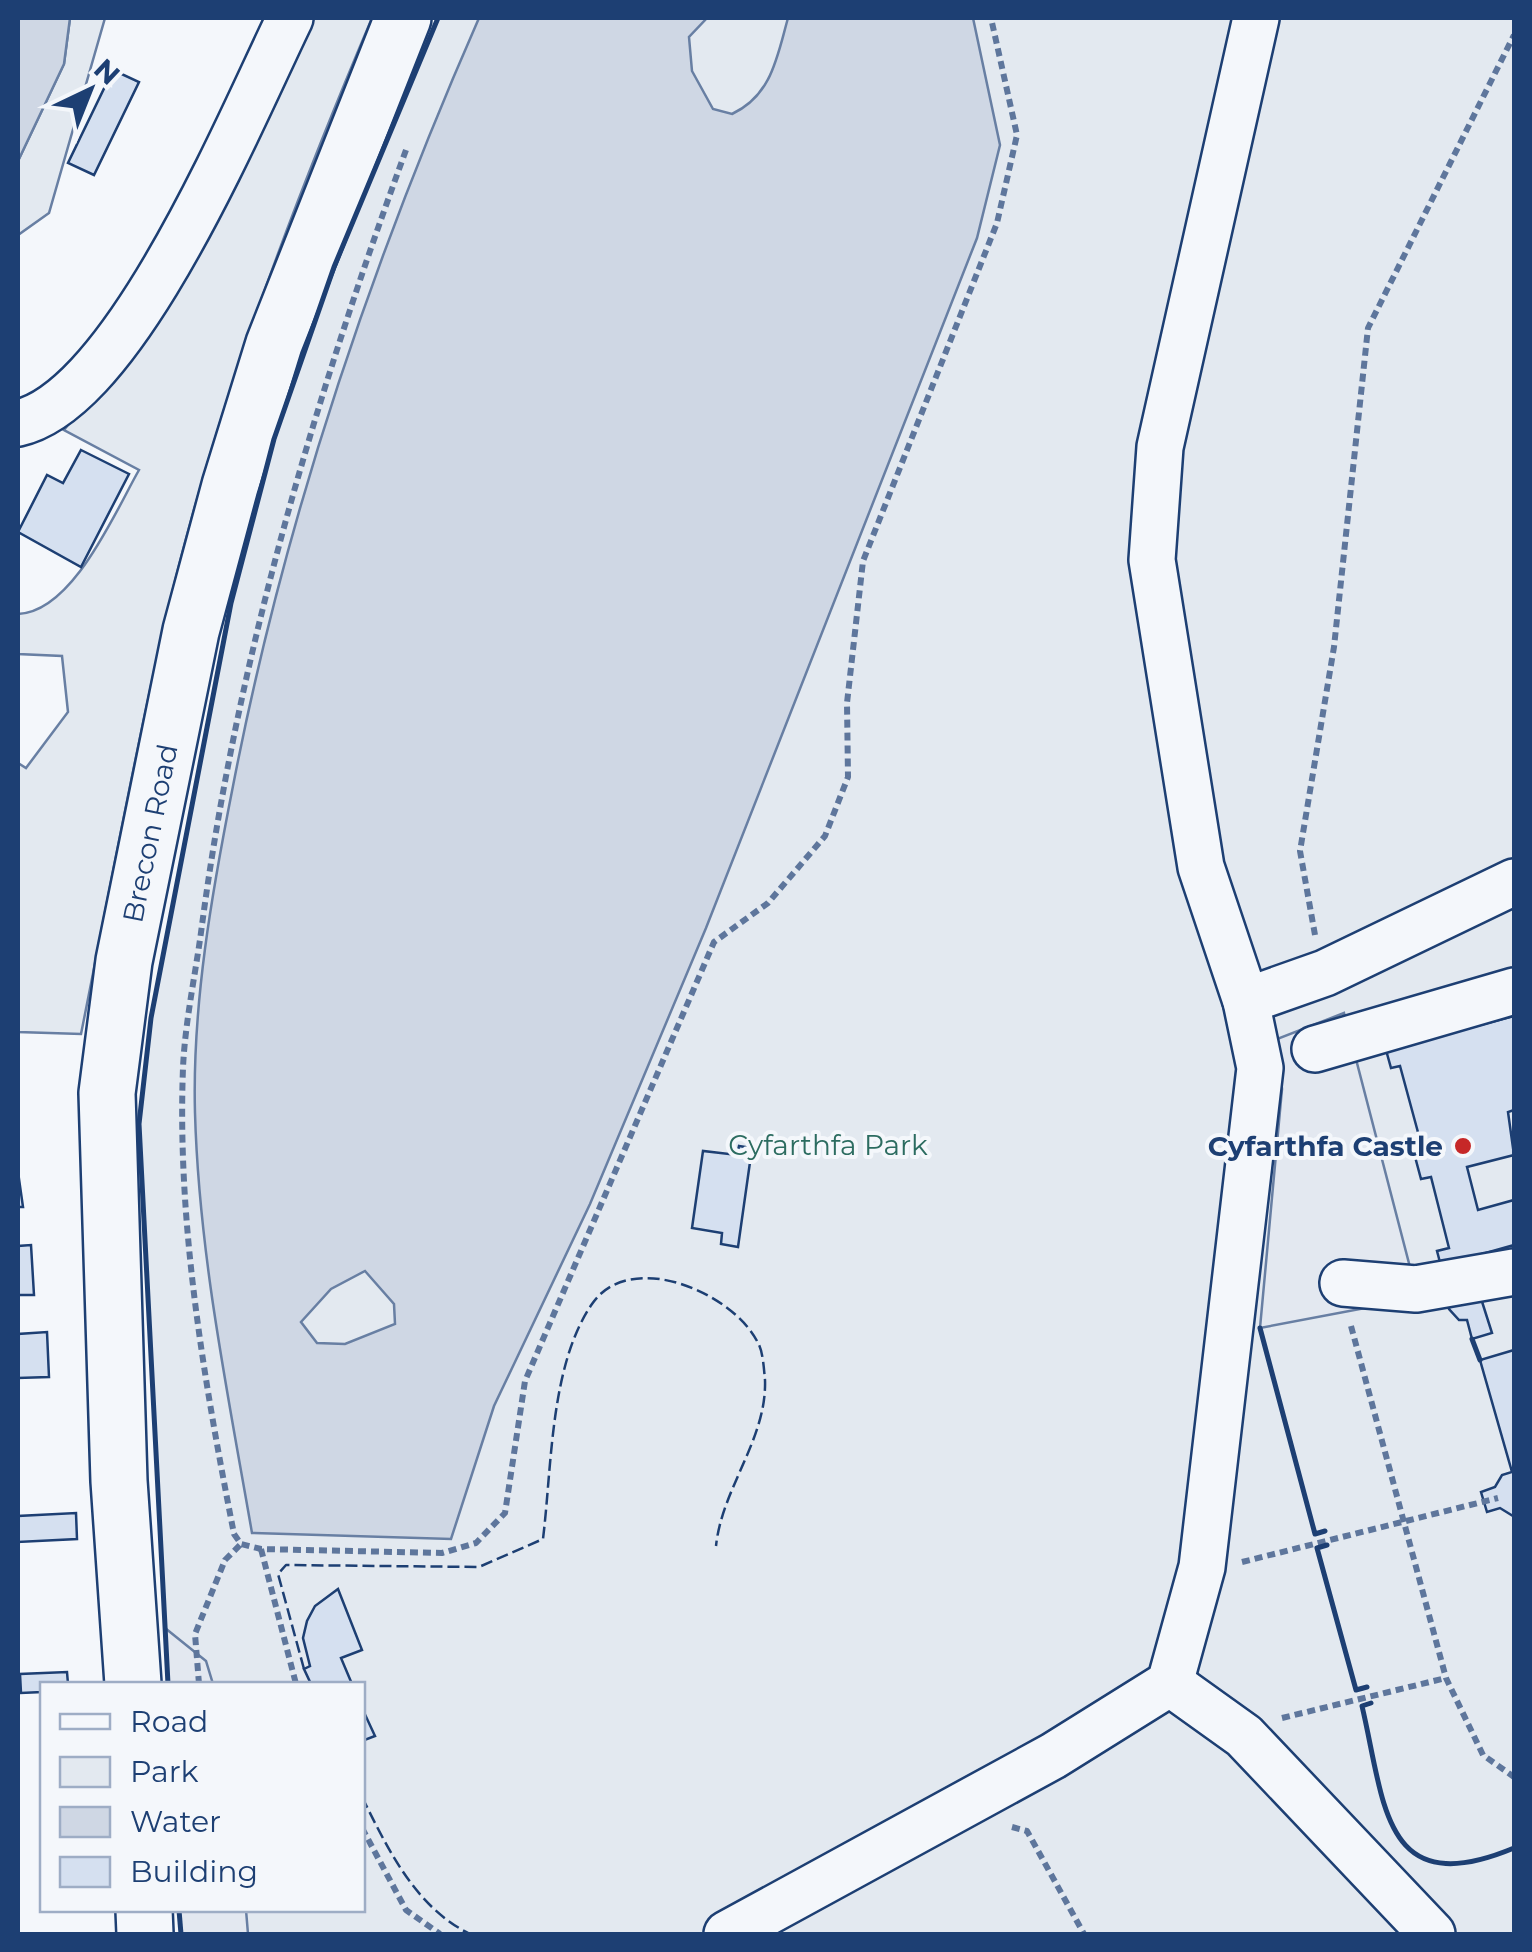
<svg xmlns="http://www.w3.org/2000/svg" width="1532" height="1952" viewBox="0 0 1532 1952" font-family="Montserrat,sans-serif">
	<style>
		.green { fill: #e3e9f0; stroke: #687fa3; stroke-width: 2.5 }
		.parking { fill: #e3e8f0; stroke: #687fa3; stroke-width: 2.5 }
		.water { fill: #cfd7e4; stroke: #687fa3; stroke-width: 2.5; fill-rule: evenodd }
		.building { fill: #d5e0f0; stroke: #1d3f73; stroke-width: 2.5 }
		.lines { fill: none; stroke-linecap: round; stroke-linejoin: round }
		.minor-casing { stroke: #1d3f73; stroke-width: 50 }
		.major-casing { stroke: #1d3f73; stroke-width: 60 }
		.path { stroke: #5e769c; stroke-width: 6; stroke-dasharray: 8 5; stroke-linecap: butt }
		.minor { stroke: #f4f7fb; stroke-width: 45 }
		.major { stroke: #f4f7fb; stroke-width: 55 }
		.fence { stroke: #1d3f73; stroke-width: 2.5; stroke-dasharray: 12 5; stroke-linecap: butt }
		.wall { stroke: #1d3f73; stroke-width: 5 }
		.poi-dot { fill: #c62828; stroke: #f4f7fb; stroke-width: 4 }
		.labels { text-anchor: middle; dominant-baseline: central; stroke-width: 8; stroke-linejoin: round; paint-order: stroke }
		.street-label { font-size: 28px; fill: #1d3f73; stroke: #f4f7fb }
		.park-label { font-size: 28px; fill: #2c6c60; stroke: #f4f7fb }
		.poi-label { font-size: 28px; font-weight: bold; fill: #1d3f73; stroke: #f4f7fb; text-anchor: end }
	</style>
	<rect width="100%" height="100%" fill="#f4f7fb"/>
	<g class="green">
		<path d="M70,18H105L49,213L18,235V161L64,64Z"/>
		<path d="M310,18H372C290,212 214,413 166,618C134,756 109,895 81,1034L18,1032V763L26,768L68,712L62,656L18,654V614C73,612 115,512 139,470L64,430L159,310Z"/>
		<path d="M438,18H1514V1934H181L179,1910H362V1684H168L139,1124L151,1018L231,603L274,439L334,267Z"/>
	</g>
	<g class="parking">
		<path d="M1344,1013L1418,1298L1260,1328L1282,1089L1277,1039Z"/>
		<path d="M165,1628L206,1661L213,1684H168Z"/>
		<path d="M179,1910H246L248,1934H181Z"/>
	</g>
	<g class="water">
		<path d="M18,18H70L64,64L18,161Z"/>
		<path d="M479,18H707L689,37L692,71L713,109L732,114C772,95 777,57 788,18H973L1000,145L977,238L706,928L590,1204L494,1406L451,1539L252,1533C228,1394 199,1255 195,1113C192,1005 212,892 233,786C284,522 371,264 479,18ZM365,1271L394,1304L395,1324L345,1344L317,1343L301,1322L331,1289Z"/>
	</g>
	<g class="building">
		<path d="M113,70L139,82L94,175L68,163Z"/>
		<path d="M81,450L129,474L81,567L18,532L47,475L63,483Z"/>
		<path d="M1514,1016V1110L1508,1112L1514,1155L1467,1167L1478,1210L1514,1200V1245L1461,1260L1442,1270L1437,1251L1449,1248L1431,1177L1421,1179L1410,1138L1419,1136L1400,1066L1391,1068L1386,1050Z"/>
		<path d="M739,1146L752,1148L738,1247L721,1244L722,1233L692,1228L703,1151L737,1155Z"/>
		<path d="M18,1172L23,1207H18V1223Z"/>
		<path d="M31,1245L34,1295H18V1246Z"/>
		<path d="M1478,1289L1492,1333L1472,1339L1467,1320H1459L1449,1309L1450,1300Z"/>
		<path d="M47,1332L49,1377L18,1378V1334Z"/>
		<path d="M1514,1350V1516H1513L1500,1508L1487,1512L1481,1492L1495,1487L1502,1475L1512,1472L1480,1360Z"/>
		<path d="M76,1513L77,1539L18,1542V1516Z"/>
		<path d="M338,1589L362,1650L341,1658L352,1684H311L304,1669L310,1666L303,1638L307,1621L315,1606Z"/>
		<path d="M67,1672L68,1684H42V1692L21,1693L20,1674Z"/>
		<path d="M362,1708L375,1736L362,1741Z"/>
	</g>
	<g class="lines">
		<g class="minor-casing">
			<g id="minor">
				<path d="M18,423C126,399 243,114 290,18"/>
				<path d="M1246,1001L1325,973L1514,882"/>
				<path d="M1315,1049L1514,991"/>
				<path d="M1343,1283L1416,1289L1514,1272"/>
				<path d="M1170,1683L1244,1736L1432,1934"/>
				<path d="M727,1934L1053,1756L1170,1683L1202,1567L1260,1068L1246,1001L1201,867L1152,560L1160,447L1256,18"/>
			</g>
		</g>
		<g class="major-casing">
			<g id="major">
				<path id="s1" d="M133,1684L119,1481L107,1093L124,961L191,631L230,486L274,344L403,18"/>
				<path d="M144,1910L145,1934"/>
			</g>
		</g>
		<g class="path">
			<path d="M406,150C314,401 237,660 202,925C196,972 185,1021 183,1068C177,1224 204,1381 234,1534L241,1544L261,1549L442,1553L476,1543L505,1513L525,1381L714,942L768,903L825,836L848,777L847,703L863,561L997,223L1017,135L991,18"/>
			<path d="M1315,935L1300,851L1334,647L1368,328L1514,35"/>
			<path d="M1351,1326L1446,1678L1483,1755L1514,1777"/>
			<path d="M261,1549L296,1684"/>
			<path d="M1242,1562L1498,1498"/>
			<path d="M199,1684L195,1634L225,1560L241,1544"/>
			<path d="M1282,1718L1446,1678"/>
			<path d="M1012,1827L1027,1831L1084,1934"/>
			<path d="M362,1828L406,1910L440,1934"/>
		</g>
		<use href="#minor" class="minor"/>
		<use href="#major" class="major"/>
		<g class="fence">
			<path d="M304,1669L278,1574L286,1565L479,1567L543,1539C552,1466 550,1365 592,1304C630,1248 734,1293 758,1343C763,1351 764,1370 765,1380C767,1439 722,1488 716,1546"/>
			<path d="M362,1797C388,1849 415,1907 470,1934"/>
		</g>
		<g class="wall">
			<path d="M1260,1328L1315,1534L1325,1531"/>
			<path d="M1472,1339L1480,1360"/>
			<path d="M1327,1545L1317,1548L1356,1690L1367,1687"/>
			<path d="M168,1684L139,1124L151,1018L231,603L274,439L334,267L438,18"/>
			<path d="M1371,1703L1362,1706C1385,1803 1382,1903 1514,1848"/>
			<path d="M179,1910L181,1934"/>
		</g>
	</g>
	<circle class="poi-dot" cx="1463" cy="1146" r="10"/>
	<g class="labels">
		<g class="street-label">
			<text stroke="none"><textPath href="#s1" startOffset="855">Brecon Road</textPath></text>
		</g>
		<g class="park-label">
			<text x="828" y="1145">Cyfarthfa Park</text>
		</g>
		<g class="poi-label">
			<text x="1443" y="1146">Cyfarthfa Castle</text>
		</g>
	</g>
	<rect width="1532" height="1952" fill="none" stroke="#1d3f73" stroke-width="40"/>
	<rect x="40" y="1682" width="325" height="230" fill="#f4f7fb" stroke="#9eadc5" stroke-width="2.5"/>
	<rect x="60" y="1714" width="50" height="15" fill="#f4f7fb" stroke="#9eadc5" stroke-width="2.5"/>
	<text x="130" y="1732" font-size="30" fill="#1d3f73">Road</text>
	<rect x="60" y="1757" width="50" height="30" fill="#e3e9f0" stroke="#9eadc5" stroke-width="2.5"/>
	<text x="130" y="1782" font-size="30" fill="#1d3f73">Park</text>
	<rect x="60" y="1807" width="50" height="30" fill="#cfd7e4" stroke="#9eadc5" stroke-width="2.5"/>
	<text x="130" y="1832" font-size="30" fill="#1d3f73">Water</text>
	<rect x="60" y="1857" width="50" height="30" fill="#d5e0f0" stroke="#9eadc5" stroke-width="2.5"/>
	<text x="130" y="1882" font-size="30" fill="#1d3f73">Building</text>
	<g transform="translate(90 90) rotate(43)" stroke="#f4f7fb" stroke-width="8" paint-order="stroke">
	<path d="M0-8L18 38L0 25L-18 38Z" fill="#1d3f73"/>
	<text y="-15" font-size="28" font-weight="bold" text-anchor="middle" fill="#1d3f73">N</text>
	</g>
</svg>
